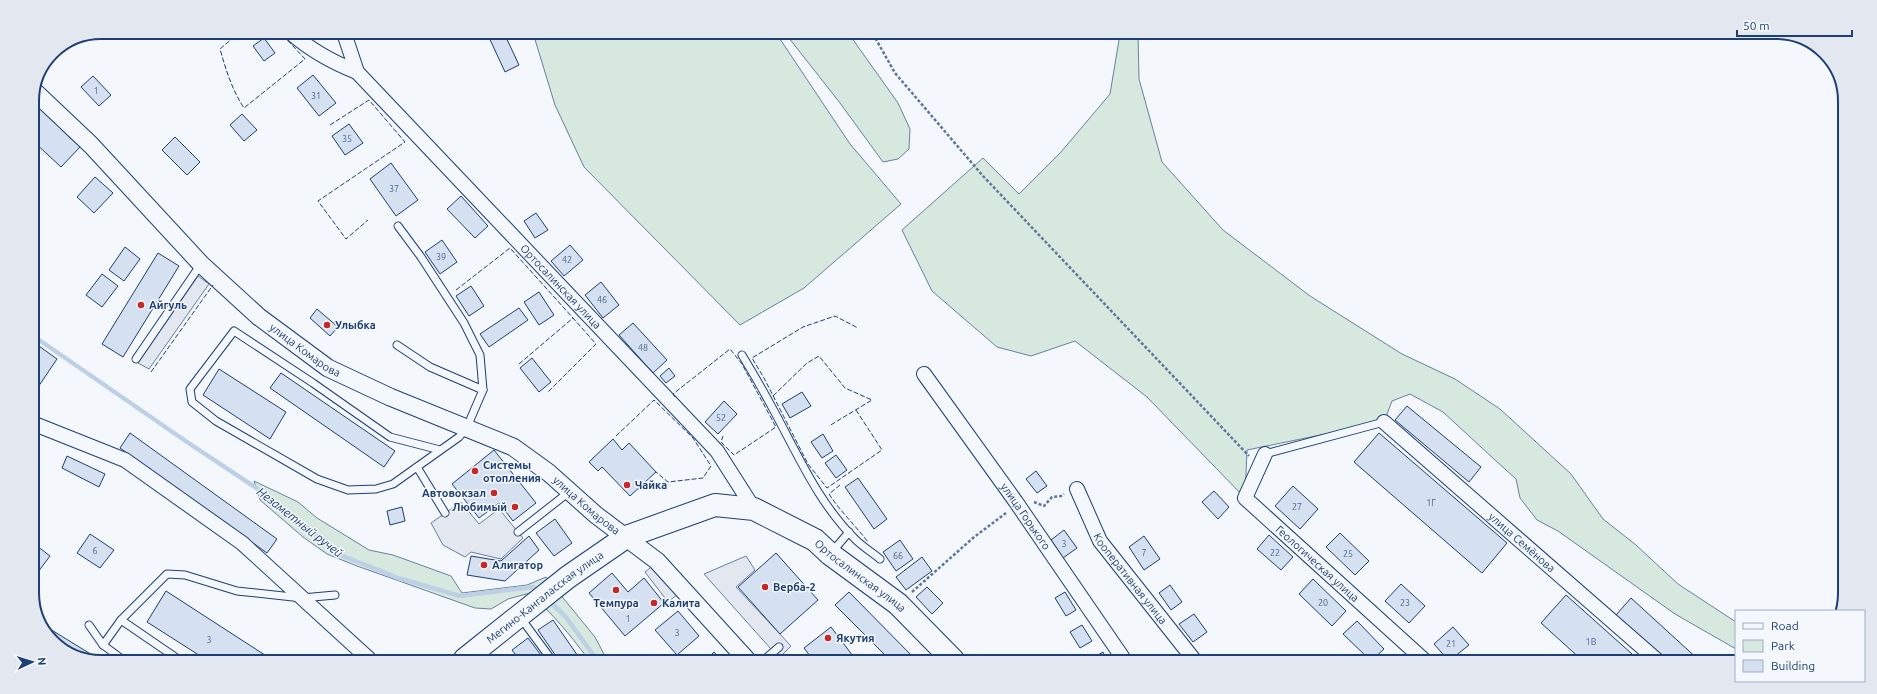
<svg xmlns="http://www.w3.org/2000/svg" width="1877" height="694" viewBox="0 0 1877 694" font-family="Ubuntu,sans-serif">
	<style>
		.green { fill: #d7e8df; stroke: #687fa3 }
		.parking { fill: #e3e8f0; stroke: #687fa3 }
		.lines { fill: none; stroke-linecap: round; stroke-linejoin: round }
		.stream { stroke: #bed0e5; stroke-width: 4.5 }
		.building { fill: #d5e0f0; stroke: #1d3f73 }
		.service-casing { stroke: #1d3f73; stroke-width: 9 }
		.minor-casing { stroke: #1d3f73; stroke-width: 16 }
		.tertiary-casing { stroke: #1d3f73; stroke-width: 19 }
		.primary-casing { stroke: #1d3f73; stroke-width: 24 }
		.path { stroke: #5e769c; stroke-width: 2.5; stroke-dasharray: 3 2; stroke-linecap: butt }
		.service { stroke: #f4f7fb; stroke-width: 7 }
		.minor { stroke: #f4f7fb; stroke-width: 14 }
		.tertiary { stroke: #f4f7fb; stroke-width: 17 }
		.primary { stroke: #f4f7fb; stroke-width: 22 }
		.fence { stroke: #1d3f73; stroke-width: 1; stroke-dasharray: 5 2; stroke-linecap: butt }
		.poi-dot { fill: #c62828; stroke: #f4f7fb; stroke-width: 1.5 }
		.labels { text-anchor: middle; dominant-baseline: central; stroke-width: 3; stroke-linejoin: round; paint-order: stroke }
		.number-label { font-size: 9px; fill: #4b6792 }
		.street-label { font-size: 11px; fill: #1d3f73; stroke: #f4f7fb }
		.poi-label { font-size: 11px; font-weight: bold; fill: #1d3f73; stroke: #f4f7fb; text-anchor: start }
		.water-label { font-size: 12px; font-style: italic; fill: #1d3f73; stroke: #f4f7fb }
		.rim { fill: none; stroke: #1d3f73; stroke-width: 2 }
	</style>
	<rect width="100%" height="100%" fill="#f4f7fb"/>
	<g class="green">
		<path d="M533,33H776L850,144L901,204L804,288L740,325L584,167L555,105Z"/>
		<path d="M785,33L849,34L898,103L910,129L909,149L898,159L883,162L840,103Z"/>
		<path d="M1120,34H1138L1139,79L1162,162L1223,230L1310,296L1402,354L1455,379L1500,409L1571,474L1603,519L1636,545L1678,584L1736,622V649L1675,614L1558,531L1537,520L1520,498L1516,479L1495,460L1443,412L1410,394L1392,401L1384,422L1247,450L1245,498L1147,397L1075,341L1031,356L997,347L932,291L902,230L983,158L1019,194L1061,152L1110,94Z"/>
		<path d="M254,481L298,502L317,518L369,550L393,555L451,576L462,593L527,585L546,577L595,637L607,660L588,659C569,633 553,615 530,593L508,599L491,609L475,608L357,566L327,554L303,537L260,500Z"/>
	</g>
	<g class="parking">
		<path d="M198,276L209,284L149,369L138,363Z"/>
		<path d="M461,502L479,524L499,509L523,538L501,559L471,552L465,557L443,545L431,523Z"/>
		<path d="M746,556L755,570L736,587L791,646L779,658L704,574Z"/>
		<path d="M655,564L679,593L668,602L645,572Z"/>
	</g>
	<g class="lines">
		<g class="stream">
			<path d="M32,335L187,442L255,487L343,556L398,578L460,596L533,587L539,592"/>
			<path d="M549,601L565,616L597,660"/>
		</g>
	</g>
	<g class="building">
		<path d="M143,32H159L151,40Z"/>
		<path d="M487,33H504L519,65L505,72Z"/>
		<path d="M264,38L275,53L264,61L253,46Z"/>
		<path d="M313,75L336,103L319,116L297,88Z"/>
		<path d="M93,76L111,95L99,106L81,87Z"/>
		<path d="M38,106L80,147L61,167L32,140V112Z"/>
		<path d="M242,114L257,130L244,141L230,125Z"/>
		<path d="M349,124L363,143L345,155L332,136Z"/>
		<path d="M175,137L200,162L187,175L162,150Z"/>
		<path d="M391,163L418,200L396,216L370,179Z"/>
		<path d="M95,177L113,193L94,213L77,197Z"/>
		<path d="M461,196L488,226L475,238L447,209Z"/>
		<path d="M536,213L548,230L535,238L524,221Z"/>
		<path d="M442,240L457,262L440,274L425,252Z"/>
		<path d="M570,245L583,260L564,276L551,261Z"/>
		<path d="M125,247L140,259L124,281L109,270Z"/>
		<path d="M158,253L179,266L123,357L102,344Z"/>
		<path d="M32,257L39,261L32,271Z"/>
		<path d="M102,274L118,286L102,307L86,295Z"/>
		<path d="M601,282L619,305L603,318L585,295Z"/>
		<path d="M471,286L484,306L469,316L456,296Z"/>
		<path d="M539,292L554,315L539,325L524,302Z"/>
		<path d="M519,308L528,320L489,347L480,334Z"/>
		<path d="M317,309L338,327L330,336L310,318Z"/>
		<path d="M633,323L667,360L653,373L619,335Z"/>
		<path d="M32,341L57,359L32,396Z"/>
		<path d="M532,358L551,382L539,392L520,368Z"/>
		<path d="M669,368L675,376L666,383L660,376Z"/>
		<path d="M219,369L286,412L270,439L203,395Z"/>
		<path d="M281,373L395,451L384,467L270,388Z"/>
		<path d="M802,392L811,406L790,418L782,404Z"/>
		<path d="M724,401L737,414L718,434L705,422Z"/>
		<path d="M1407,406L1481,467L1469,482L1395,420Z"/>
		<path d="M130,433L277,539L267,553L120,448Z"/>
		<path d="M1379,433L1507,543L1482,573L1354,462Z"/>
		<path d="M823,434L833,451L822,458L811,442Z"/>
		<path d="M613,439L622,450L629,443L656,472L630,496L602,467L598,471L589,462Z"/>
		<path d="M494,450L536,503L513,521L499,503L479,518L452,484Z"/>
		<path d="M836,455L847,470L836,478L825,463Z"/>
		<path d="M67,456L105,474L99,487L62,468Z"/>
		<path d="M1036,471L1047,486L1037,493L1026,479Z"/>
		<path d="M858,478L887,519L874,529L845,487Z"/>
		<path d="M1293,486L1318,509L1300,529L1275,506Z"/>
		<path d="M1214,491L1229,507L1218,519L1202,502Z"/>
		<path d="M402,507L405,521L390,525L387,511Z"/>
		<path d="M555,519L572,543L554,556L536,533Z"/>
		<path d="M1064,530L1077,548L1063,558L1051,540Z"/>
		<path d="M1340,533L1369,561L1355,575L1326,547Z"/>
		<path d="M90,534L114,550L100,568L77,553Z"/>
		<path d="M1269,535L1293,557L1281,570L1257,549Z"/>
		<path d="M529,536L539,550L505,581L467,575L471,556L501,561Z"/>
		<path d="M1144,536L1160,559L1144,570L1129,547Z"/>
		<path d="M900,540L913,559L896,571L883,552Z"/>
		<path d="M32,542L50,556L35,576L32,574Z"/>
		<path d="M776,553L818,600L780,634L738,587Z"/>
		<path d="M922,557L932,571L906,590L896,577Z"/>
		<path d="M612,573L628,592L644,578L664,603L625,636L589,593Z"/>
		<path d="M1313,579L1346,611L1332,626L1299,594Z"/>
		<path d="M1401,584L1425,606L1409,623L1385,601Z"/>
		<path d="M1170,585L1182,602L1171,610L1159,593Z"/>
		<path d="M927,587L943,603L932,614L916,597Z"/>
		<path d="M166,591L271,659H205L147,622Z"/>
		<path d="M849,592L916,660H890L835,605Z"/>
		<path d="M1065,592L1076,610L1066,616L1055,598Z"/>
		<path d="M1566,595L1641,662H1584L1541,623Z"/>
		<path d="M1631,598L1701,662H1667L1616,615Z"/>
		<path d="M678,611L699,636L677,655L655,630Z"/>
		<path d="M1194,614L1207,632L1193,642L1179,624Z"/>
		<path d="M553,620L580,659H558L538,630Z"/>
		<path d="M1357,621L1384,649L1371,661L1343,634Z"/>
		<path d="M1082,625L1092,641L1080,648L1070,632Z"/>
		<path d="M831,627L856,660H813L804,648Z"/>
		<path d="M1453,627L1469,645L1449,661L1434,644Z"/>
		<path d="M50,629L97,658H79L46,635Z"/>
		<path d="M528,638L544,659H519L512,650Z"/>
		<path d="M714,652L721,660H706Z"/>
		<path d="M1103,652L1107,661H1088Z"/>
	</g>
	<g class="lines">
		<g class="service-casing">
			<g id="service">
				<path d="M398,226L421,257L464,323L480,355L483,390L467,427L459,437L393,484L376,489L348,490L317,479L216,421L192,402L190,389L234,331L313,383L390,437L440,450"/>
				<path d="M397,345L430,367L483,390"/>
				<path d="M742,355C753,373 764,392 774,411C798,455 819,504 856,540C863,547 872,552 880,559"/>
				<path d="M136,359L201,264"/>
				<path d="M1265,454L1384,422"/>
				<path d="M417,467L445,513"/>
				<path d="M518,532L569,492"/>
				<path d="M832,552L849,532"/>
				<path d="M520,617L551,659"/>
				<path d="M121,620L167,574L185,575L237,591L302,598L335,595"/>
				<path d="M89,625L103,645L122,659"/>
				<path d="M103,645L121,620L178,659"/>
				<path d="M764,660L779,647"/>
			</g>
		</g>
		<g class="minor-casing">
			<g id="minor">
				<path d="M290,32C310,50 332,62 357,72"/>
				<path id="s1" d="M344,33L357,72L717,451L754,509"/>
				<path id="s2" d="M924,374L1016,502L1125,661"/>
				<path id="s3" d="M1384,422L1659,662"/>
				<path d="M32,423L125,460L242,543L369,659"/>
				<path id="s4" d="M1265,454L1245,498L1425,661"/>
				<path id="s5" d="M1077,489L1100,541L1195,661"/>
			</g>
		</g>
		<g class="tertiary-casing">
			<g id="tertiary">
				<path id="s6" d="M34,91L91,145L201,264L259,317L328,368L390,397L513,447L549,473L596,515L657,561L747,660"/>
			</g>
		</g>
		<g class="primary-casing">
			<g id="primary">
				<path id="s7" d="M465,659L568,577L626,537L715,505L754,509L815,540L830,554L898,604L953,660"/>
			</g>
		</g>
		<g class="path">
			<path d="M873,34L895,73L983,176L1249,456"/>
			<path d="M1034,502L1044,506L1052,497L1061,496L1064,494"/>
			<path d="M912,592L973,538L1006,513"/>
		</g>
		<use href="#service" class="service"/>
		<use href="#minor" class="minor"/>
		<use href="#tertiary" class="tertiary"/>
		<use href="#primary" class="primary"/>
		<g class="fence">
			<path d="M240,32L220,49C226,70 232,90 244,108L305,59L280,32"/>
			<path d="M330,125L369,100L405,142L318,201L346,239L368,220"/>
			<path d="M456,290L510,248L573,318"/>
			<path d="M519,364L573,318L596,344L548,392"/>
			<path d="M151,372L213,285"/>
			<path d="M773,396L807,363L819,356L845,388L872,400L829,426"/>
			<path d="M675,397L673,394L730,349L742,364L776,427L734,455L721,442L723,436"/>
			<path d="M856,410L882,450L827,488L808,464L764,378L752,358L803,327L835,316L858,328"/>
			<path d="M616,436L654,400L693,438L711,466L703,478L668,482L656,472"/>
			<path d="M840,485L829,494C840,511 855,525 868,542"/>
		</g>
	</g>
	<g class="poi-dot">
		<circle cx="141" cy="305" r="4"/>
		<circle cx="327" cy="325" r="4"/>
		<circle cx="475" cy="471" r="4"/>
		<circle cx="627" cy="485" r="4"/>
		<circle cx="494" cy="493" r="4"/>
		<circle cx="515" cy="507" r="4"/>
		<circle cx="484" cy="565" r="4"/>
		<circle cx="765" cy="587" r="4"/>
		<circle cx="616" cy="590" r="4"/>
		<circle cx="654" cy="603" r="4"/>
		<circle cx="828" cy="638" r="4"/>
	</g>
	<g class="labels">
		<g class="number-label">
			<text x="96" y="91">1</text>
			<text x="316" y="96">31</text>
			<text x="347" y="139">35</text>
			<text x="394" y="189">37</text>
			<text x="441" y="257">39</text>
			<text x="567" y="260">42</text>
			<text x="602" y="300">46</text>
			<text x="643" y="348">48</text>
			<text x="721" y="418">52</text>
			<text x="1431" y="503">1Г</text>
			<text x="1297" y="507">27</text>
			<text x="1064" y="544">3</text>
			<text x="95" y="551">6</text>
			<text x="1144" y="553">7</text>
			<text x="1275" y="553">22</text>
			<text x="1348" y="554">25</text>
			<text x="898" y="556">66</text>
			<text x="1323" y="603">20</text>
			<text x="1405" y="603">23</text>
			<text x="628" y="619">1</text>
			<text x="677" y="633">3</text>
			<text x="209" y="640">3</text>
			<text x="1591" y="642">1В</text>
			<text x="1451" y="644">21</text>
		</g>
		<g class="street-label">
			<text stroke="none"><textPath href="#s1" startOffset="337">Ортосалинская улица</textPath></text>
			<text stroke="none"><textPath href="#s6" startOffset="376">улица Комарова</textPath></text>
			<text stroke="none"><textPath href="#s6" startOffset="700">улица Комарова</textPath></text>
			<text stroke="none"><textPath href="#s2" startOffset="175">улица Горького</textPath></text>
			<text stroke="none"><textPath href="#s3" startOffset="183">улица Семёнова</textPath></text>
			<text stroke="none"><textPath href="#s4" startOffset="146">Геологическая улица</textPath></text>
			<text stroke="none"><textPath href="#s7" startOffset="462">Ортосалинская улица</textPath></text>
			<text stroke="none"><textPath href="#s5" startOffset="105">Кооперативная улица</textPath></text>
			<text stroke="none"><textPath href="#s7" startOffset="101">Мегино-Кангаласская улица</textPath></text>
		</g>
		<g class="poi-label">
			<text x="149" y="305">Айгуль</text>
			<text x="335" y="325">Улыбка</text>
			<text x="483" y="465">Системы<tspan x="483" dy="13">отопления</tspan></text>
			<text x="635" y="485">Чайка</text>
			<text x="486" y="493" text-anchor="end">Автовокзал</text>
			<text x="507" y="507" text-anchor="end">Любимый</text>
			<text x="492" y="565">Алигатор</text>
			<text x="773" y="587">Верба-2</text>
			<text x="616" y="603" text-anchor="middle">Темпура</text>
			<text x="662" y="603">Калита</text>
			<text x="836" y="638">Якутия</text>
		</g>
		<g class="water-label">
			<text transform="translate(300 522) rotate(38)">Незаметный ручей</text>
		</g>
	</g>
	<path d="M0 0H1877V694H0ZM101 39H1776A62 62 0 0 1 1838 101V593A62 62 0 0 1 1776 655H101A62 62 0 0 1 39 593V101A62 62 0 0 1 101 39Z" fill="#e3e8f0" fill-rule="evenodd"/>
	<path class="rim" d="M101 39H1776A62 62 0 0 1 1838 101V593A62 62 0 0 1 1776 655H101A62 62 0 0 1 39 593V101A62 62 0 0 1 101 39Z"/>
	<rect x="1735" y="610" width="130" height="72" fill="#f4f7fb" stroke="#9eadc5"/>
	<rect x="1743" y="623" width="20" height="6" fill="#f4f7fb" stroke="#9eadc5"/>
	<text x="1771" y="630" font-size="12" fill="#1d3f73">Road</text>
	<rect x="1743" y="640" width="20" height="12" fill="#d7e8df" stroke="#9eadc5"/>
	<text x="1771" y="650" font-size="12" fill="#1d3f73">Park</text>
	<rect x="1743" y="660" width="20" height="12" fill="#d5e0f0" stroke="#9eadc5"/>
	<text x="1771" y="670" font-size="12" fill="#1d3f73">Building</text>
	<g transform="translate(32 662) rotate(86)" stroke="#f4f7fb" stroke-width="3" paint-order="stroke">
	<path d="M0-3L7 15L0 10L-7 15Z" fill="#1d3f73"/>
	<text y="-6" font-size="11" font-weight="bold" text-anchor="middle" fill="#1d3f73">N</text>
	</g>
	<path d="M1737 30v6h115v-6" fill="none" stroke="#1d3f73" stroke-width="2"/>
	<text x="1743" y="30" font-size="12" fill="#1d3f73" stroke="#f4f7fb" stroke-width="3" paint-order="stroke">50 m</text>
</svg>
